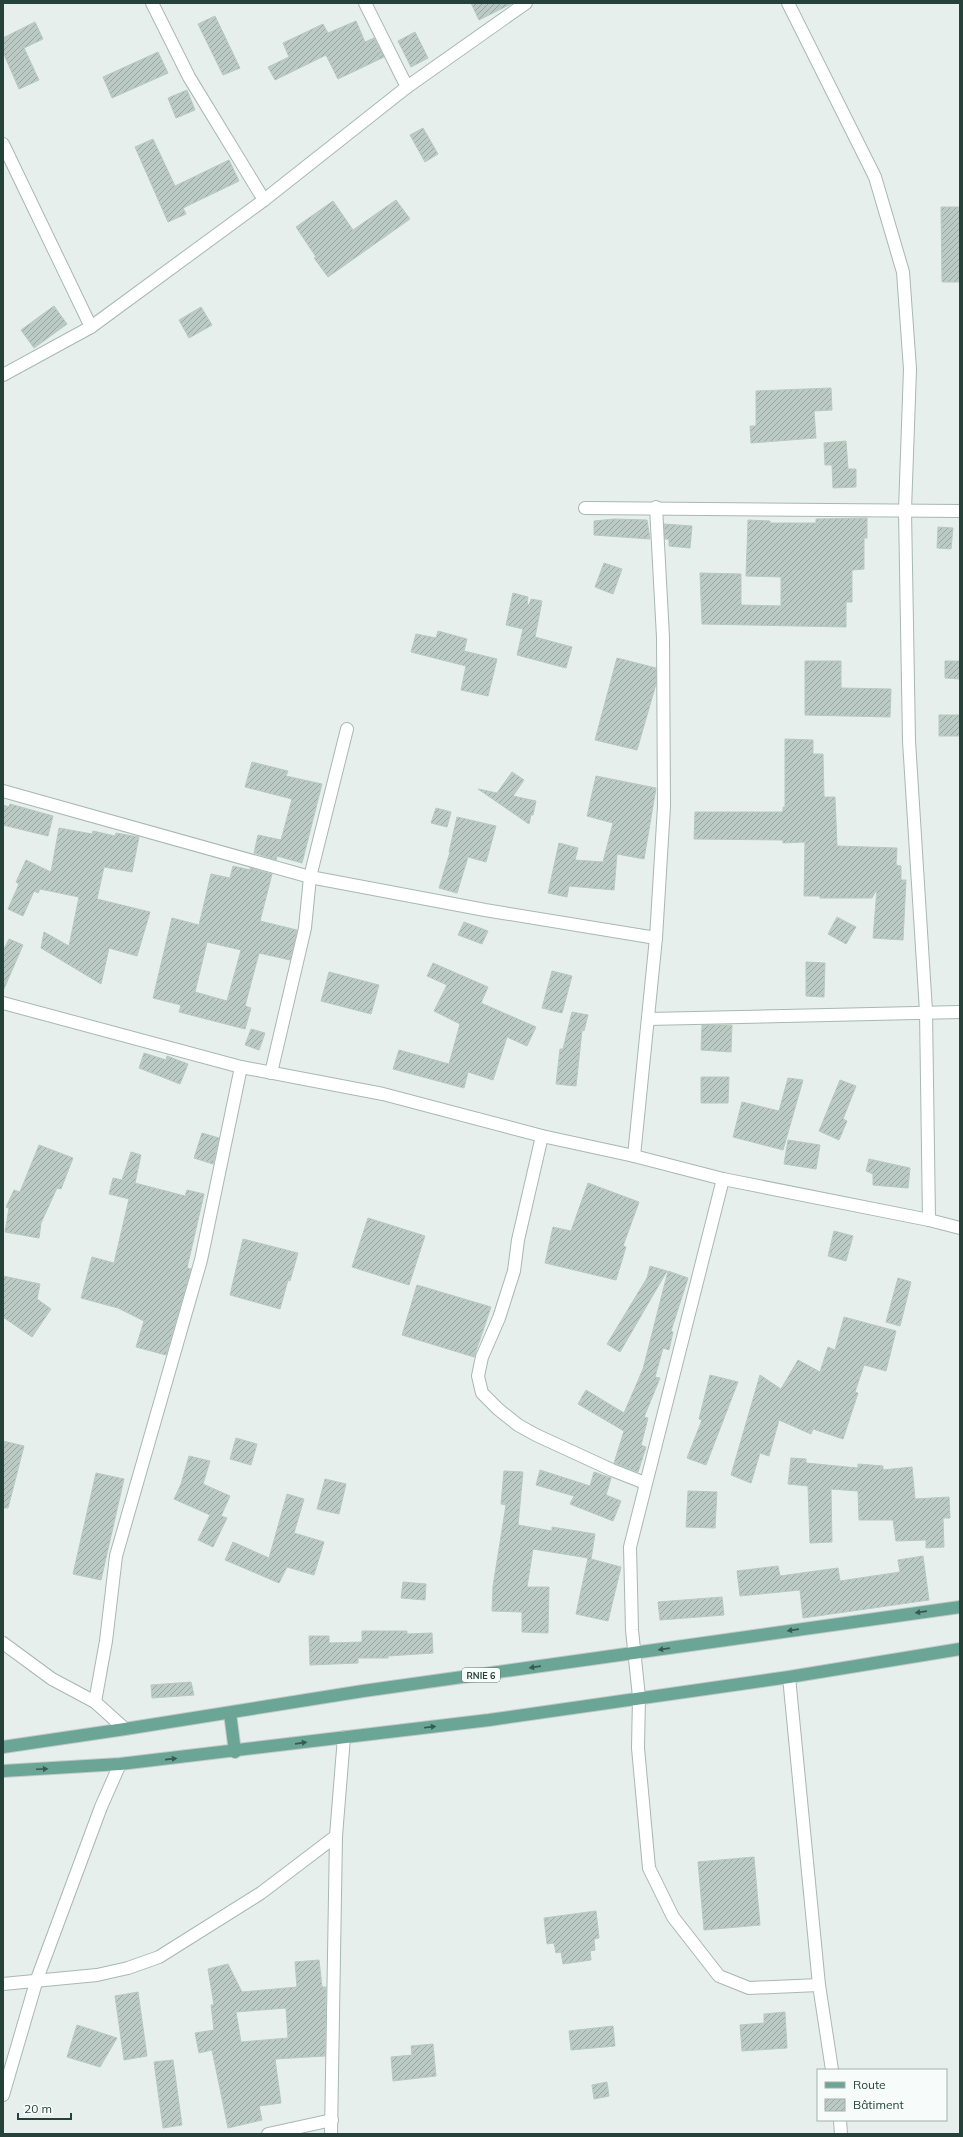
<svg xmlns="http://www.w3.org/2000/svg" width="963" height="2137" viewBox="0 0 963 2137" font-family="Mulish,sans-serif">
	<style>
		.building { fill: url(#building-hatch); stroke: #b8c9c2; fill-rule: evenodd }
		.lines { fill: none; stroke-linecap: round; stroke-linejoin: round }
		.street-casing { stroke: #a8b8b2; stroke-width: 14 }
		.primary-casing { stroke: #c2cac8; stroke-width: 14 }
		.street { stroke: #fff; stroke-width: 12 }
		.primary { stroke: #6aa596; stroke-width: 12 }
		.oneway { fill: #365b51 }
		.labels { text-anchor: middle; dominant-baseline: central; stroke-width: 3.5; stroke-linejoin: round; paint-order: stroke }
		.shield { fill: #f7fbf9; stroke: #637a73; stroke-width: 1 }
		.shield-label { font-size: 9px; font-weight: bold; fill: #24423a }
	</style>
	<defs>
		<pattern id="building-hatch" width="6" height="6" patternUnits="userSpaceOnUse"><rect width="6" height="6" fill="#bbcac4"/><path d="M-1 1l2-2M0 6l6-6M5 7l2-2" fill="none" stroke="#98a6a0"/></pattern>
	</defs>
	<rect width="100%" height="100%" fill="#e6efeb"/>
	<g class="building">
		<path d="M471,3H513L479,20Z"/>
		<path d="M215,16L240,68L223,75L198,24Z"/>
		<path d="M356,21L365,42L374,38L384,57L338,79L326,55L275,80L268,67L289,57L283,43L323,24L328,33Z"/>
		<path d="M35,22L43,39L24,48L39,80L19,89L3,52V38Z"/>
		<path d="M415,32L428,58L411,67L398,41Z"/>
		<path d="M158,52L168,73L112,98L103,77Z"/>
		<path d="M187,90L195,110L176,118L168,98Z"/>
		<path d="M423,128L438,154L425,162L410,135Z"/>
		<path d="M153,139L175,186L229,160L239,181L183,208L186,214L168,222L135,147Z"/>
		<path d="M396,200L410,219L328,277L314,258L316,257L296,227L333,201L353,230Z"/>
		<path d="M941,207H960V282H942Z"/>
		<path d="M54,306L67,324L34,348L21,330Z"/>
		<path d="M201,307L212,325L189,338L179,320Z"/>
		<path d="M831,388L832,410L814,411L816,438L751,443L750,426H756V391Z"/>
		<path d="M846,441L848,469H856V487L833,488L832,465H825L824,443Z"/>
		<path d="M867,518V538H864V569L852,570V602H846V627L702,624L700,573L741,574V605L781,606V577L746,576L748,520L770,521V523H816V519Z"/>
		<path d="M614,519L647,520L650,539L594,535V521Z"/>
		<path d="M664,524L692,526L690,548L669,546V539H665Z"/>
		<path d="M938,527L953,528L951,549L937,548Z"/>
		<path d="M604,563L622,569L613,594L595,587Z"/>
		<path d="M513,593L528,597L527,604L529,605L531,599L542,601L535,637L572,647L566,668L517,655L523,629L506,625Z"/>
		<path d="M438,631L467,639L464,651L497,659L488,696L461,690L466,666L411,652L416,634L436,638Z"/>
		<path d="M617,658L656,668V684L637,750L595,740Z"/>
		<path d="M805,661H841V688L891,689L890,717L805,715Z"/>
		<path d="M945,661H960V679L945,678Z"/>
		<rect x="939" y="715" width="21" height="21"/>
		<path d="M785,739L813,740V754H823L824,797H835L837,846L897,848L896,865L901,866V880H906L903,940L873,938L877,889L872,898H820V896H804L805,842L783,843V840L694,839L695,812H783V807H785Z"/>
		<path d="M252,762L288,771L286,776L322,784L302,863L277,856L276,860L254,853L258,835L281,840L292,799L245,787Z"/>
		<path d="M512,772L524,780L513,796L536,801L533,815H531L529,824L478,789L497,793Z"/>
		<path d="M596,776L656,788L644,859L617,854L614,890L569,886L567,897L548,893L559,843L578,848L575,860L603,862L613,823L587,816Z"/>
		<path d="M10,804L53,816L48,836L3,825V805L9,807Z"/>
		<path d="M436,808L451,812L447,827L431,823Z"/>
		<path d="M457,817L496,826L486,862L468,857L457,893L439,888L450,852H449Z"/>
		<path d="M59,828L92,834L93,831L115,836L116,833L139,837L132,872L104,867L97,899L150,912L137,956L109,948L101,984L41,948L44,932L69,946L79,897L40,889L38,893L34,891L23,916L8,909L19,884L16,882L26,860L51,872Z"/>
		<path d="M233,866L250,870V868L272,874L260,921L297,930L290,960L259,953L245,1006L251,1008L245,1029L179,1012L181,1005L153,998L172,918L199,925L211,874L230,878ZM207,942L241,950L227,1001L195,992Z"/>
		<path d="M837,917L856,927L846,944L828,934Z"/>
		<path d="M464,922L488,931L482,944L458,935Z"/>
		<path d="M9,939L23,945L3,991V951Z"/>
		<path d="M806,962L825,963L824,997L806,996Z"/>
		<path d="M433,963L488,987L481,1003L536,1027L527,1046L507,1037L493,1080L468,1072L464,1088L393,1069L399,1050L449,1064L460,1024L434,1011L447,985L427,976Z"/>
		<path d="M552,971L572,976L562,1013L542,1008Z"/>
		<path d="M329,972L379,985L371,1014L321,1001Z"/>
		<path d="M572,1012L588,1015L584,1031L582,1030L576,1086L556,1084L560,1049H563Z"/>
		<path d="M702,1025H732L731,1052L701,1050Z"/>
		<path d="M251,1029L265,1033L259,1050L245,1045Z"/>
		<path d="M144,1053L166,1060L167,1056L188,1064L180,1084L139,1068Z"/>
		<path d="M701,1077H729L728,1103H701Z"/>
		<path d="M788,1078L803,1080L783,1150L733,1137L742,1102L779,1111Z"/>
		<path d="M840,1080L856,1086L843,1119L847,1121L839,1140L819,1131Z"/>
		<path d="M202,1133L219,1138L213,1164L194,1158Z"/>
		<path d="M788,1140L820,1145L816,1169L784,1164Z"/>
		<path d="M39,1145L73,1158L61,1189L57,1188L41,1223L39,1238L5,1232L9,1208L6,1207L14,1190L20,1192Z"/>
		<path d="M131,1152L141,1155L135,1183L185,1196L187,1190L204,1194L187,1268L191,1269L166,1355L136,1347L144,1321L118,1308L81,1298L92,1257L114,1263L129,1199L109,1194L113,1178L122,1180Z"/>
		<path d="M869,1159L910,1168L908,1188L873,1185V1174L866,1171Z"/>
		<path d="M588,1183L639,1202L623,1246L626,1247L616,1280L545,1263L553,1227L571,1231Z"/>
		<path d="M368,1218L425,1236L409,1285L352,1267Z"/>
		<path d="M834,1231L853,1236L846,1261L828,1256Z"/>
		<path d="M243,1239L298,1253L290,1281L288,1280L280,1309L230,1295Z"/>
		<path d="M650,1266L667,1271L620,1352L607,1344L647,1278Z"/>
		<path d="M668,1271L688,1278L671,1331L673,1332L669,1350L663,1348L655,1377L660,1378L644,1417L648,1418L641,1445L646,1447L638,1472L614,1463L624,1431L578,1404L586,1390L624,1413L643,1369Z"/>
		<path d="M3,1276L40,1284L37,1299L51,1309L32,1337L3,1317Z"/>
		<path d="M898,1278L911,1282L900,1326L886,1322Z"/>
		<path d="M417,1285L491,1307L474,1357L402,1335Z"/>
		<path d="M844,1317L896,1331L886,1371L864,1365L855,1392L858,1393L843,1439L813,1429L811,1434L779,1420L769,1456L760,1453L751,1483L731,1475L760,1375L781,1389L798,1360L820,1372L828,1347L835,1350Z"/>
		<path d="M710,1375L738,1382L706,1465L687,1458L702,1420L699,1419Z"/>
		<path d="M236,1438L257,1444L251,1465L230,1459Z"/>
		<path d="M3,1441L24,1446L8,1508H3Z"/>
		<path d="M189,1456L210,1461L203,1484L230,1496L221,1516L227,1518L213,1547L198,1540L210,1515L174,1499L181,1484Z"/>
		<path d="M791,1458L806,1459V1463L858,1468V1464L883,1466V1470L912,1467L915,1499L949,1497L950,1518H943L944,1547L926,1548V1540L896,1541L893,1520H859L858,1491L831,1489L832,1542L810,1543L808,1486L788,1484Z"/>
		<path d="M540,1470L590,1486L594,1472L611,1478L606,1495L621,1501L613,1521L570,1504L574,1496L536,1485Z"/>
		<path d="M504,1471L523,1472L518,1525L552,1531V1527L595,1534L591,1559L621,1567L608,1621L576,1614L588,1558L533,1549L527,1587H549L548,1633L522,1632V1612L492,1611L493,1586L506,1505L501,1504Z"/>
		<path d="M96,1473L124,1479L101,1580L73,1574Z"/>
		<path d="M325,1479L346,1484L339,1514L317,1509Z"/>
		<path d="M688,1491L717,1492L715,1528L686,1527Z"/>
		<path d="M287,1494L304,1499L294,1533L324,1542L314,1575L287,1567L279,1583L225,1560L233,1542L269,1558Z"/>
		<path d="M923,1556L929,1600L803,1618L800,1590L740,1596L737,1571L778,1566L780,1576L838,1568L840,1581L900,1572L898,1560Z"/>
		<path d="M403,1582L426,1584L425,1600L401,1598Z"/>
		<path d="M722,1597L724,1615L660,1620L658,1602Z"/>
		<path d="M362,1631H407V1634L432,1633L433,1653L388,1656V1658H358V1663L310,1665L309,1636H329V1643L362,1642Z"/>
		<path d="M191,1682L194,1695L152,1698L151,1685Z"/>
		<path d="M754,1857L760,1925L704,1930L698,1862Z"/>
		<path d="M596,1911L599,1938L594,1939L595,1950L590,1951L591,1960L563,1964L561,1952L556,1953L554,1943L547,1944L544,1918Z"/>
		<path d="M319,1960L322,1987H326L325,2056L275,2059L281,2103L259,2106L262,2120L228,2128L212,2050L199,2053L195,2033L214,2030L211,2005H214L208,1969L228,1964L242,1992L297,1987L295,1962ZM286,2008L288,2038L241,2042L236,2012Z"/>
		<path d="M138,1992L147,2056L124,2060L115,1996Z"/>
		<path d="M785,2012L787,2048L742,2051L740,2025L764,2023V2014Z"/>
		<path d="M77,2025L117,2038L100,2067L67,2057Z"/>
		<path d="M613,2026L615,2046L571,2050L569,2031Z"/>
		<path d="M433,2044L436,2076L393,2081L391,2057L412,2055L411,2046Z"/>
		<path d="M173,2060L182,2125L163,2128L154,2062Z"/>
		<path d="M607,2082L609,2096L594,2099L592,2085Z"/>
	</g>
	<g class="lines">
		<g class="street-casing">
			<g id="street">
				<path d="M152,3L189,77L264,200"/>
				<path d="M788,3L875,177L903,272L910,369L905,510L909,741L926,1011L929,1220"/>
				<path d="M407,87L526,3"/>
				<path d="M3,144L91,327"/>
				<path d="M3,375L91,327L264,200L407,87L365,3"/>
				<path d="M585,508L960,511"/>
				<path d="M3,791L310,877L485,910L656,938"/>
				<path d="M3,1003L241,1067L383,1094L542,1136L634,1156L723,1179L929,1220L960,1228"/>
				<path d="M648,1019L960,1012"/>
				<path d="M271,1073L305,928L310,877L347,729"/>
				<path d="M542,1136L518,1240L514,1271L499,1318L482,1357L478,1376L482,1393L498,1409L518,1425L536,1435L612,1470L645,1483"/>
				<path d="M634,1156L656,938L664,806L663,637L656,507"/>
				<path d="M723,1179L630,1547L632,1630L639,1697L638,1748L649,1868L673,1917L719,1976L749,1988L819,1985"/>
				<path d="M3,1643L52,1679L95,1702"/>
				<path d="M789,1677L819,1985L832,2070"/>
				<path d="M125,1729L95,1702L106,1641L116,1556L201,1260L241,1067"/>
				<path d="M3,1984L97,1975L128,1968L159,1957L261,1893L336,1836"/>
				<path d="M3,2095L37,1979L101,1807L120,1764"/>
				<path d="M840,2120L841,2134"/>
				<path d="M268,2134L332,2120"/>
				<path d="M331,2134L336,1836L344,1737"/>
			</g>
		</g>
		<g class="primary-casing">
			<g id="primary">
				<path d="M230,1713L235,1752"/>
				<path d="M3,1747L125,1729L363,1691L960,1607"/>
				<path d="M3,1771L120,1764L489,1720L789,1677L960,1649"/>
			</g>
		</g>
		<use href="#street" class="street"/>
		<use href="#primary" class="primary"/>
	</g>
	<defs><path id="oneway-solid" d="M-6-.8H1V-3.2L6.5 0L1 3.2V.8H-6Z"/></defs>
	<g class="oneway">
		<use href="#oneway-solid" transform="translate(921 1612) rotate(172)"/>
		<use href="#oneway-solid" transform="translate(793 1630) rotate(172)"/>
		<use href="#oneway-solid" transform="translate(664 1649) rotate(172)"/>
		<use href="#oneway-solid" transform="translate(535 1667) rotate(172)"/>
		<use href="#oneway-solid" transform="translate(430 1727) rotate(-7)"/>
		<use href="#oneway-solid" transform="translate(301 1743) rotate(-8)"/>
		<use href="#oneway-solid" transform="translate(171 1759) rotate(-6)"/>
		<use href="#oneway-solid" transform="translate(42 1769) rotate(-3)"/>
	</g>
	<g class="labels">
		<rect class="shield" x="462" y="1668" width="38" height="14" rx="3"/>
		<g class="shield-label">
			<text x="481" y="1675">RNIE 6</text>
		</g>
	</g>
	<rect width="963" height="2137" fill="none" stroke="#24423a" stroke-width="8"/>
	<rect x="817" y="2069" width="130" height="52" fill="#f7fbf9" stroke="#a3b1ad"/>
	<rect x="825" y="2082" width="20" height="6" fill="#6aa596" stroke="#a3b1ad"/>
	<text x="853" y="2089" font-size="12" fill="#24423a">Route</text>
	<rect x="825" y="2099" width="20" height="12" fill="url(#building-hatch)" stroke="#a3b1ad"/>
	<text x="853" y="2109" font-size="12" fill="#24423a">Bâtiment</text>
	<path d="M18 2113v6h53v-6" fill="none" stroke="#24423a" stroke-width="2"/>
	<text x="24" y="2113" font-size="12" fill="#24423a" stroke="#f7fbf9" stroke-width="3" paint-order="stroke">20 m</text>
</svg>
